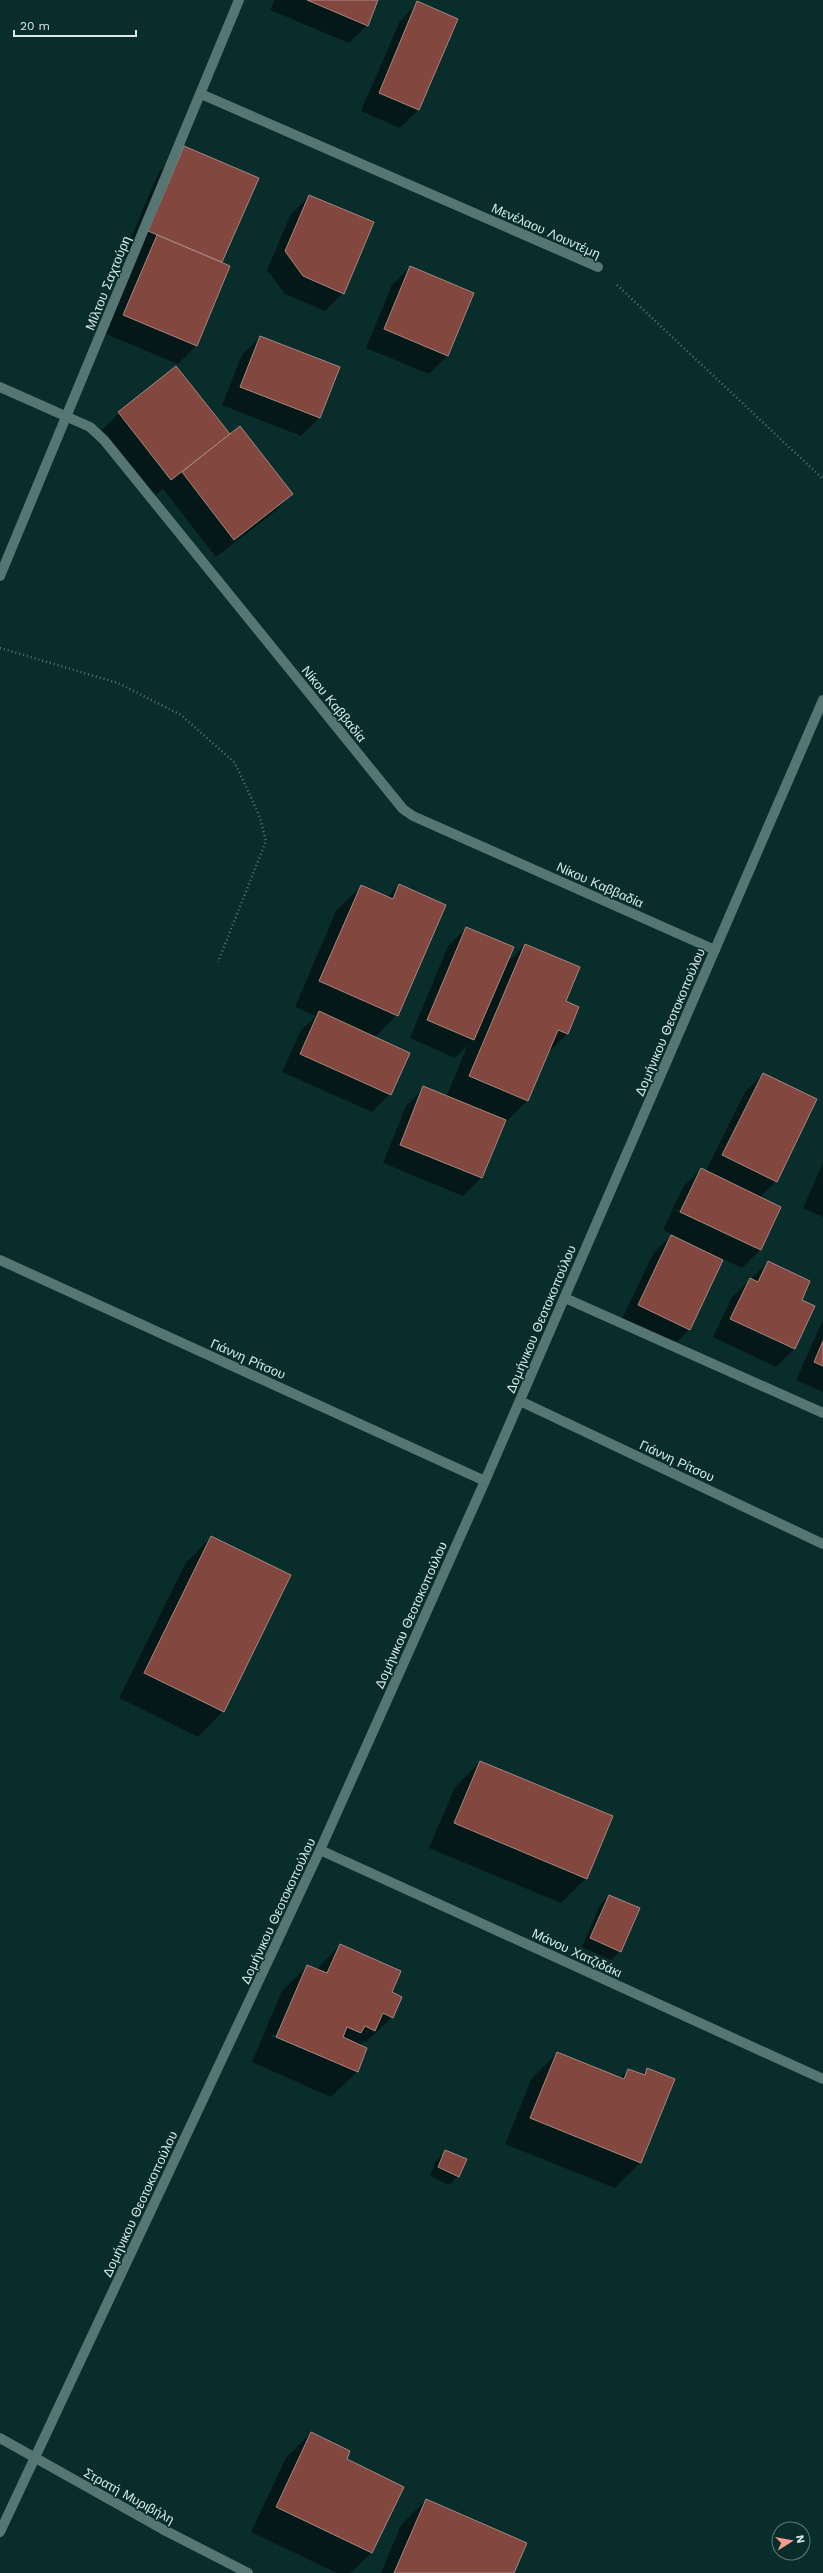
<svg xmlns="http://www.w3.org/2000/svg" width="823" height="2573" viewBox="0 0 823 2573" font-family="'Work Sans',sans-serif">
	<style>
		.shadow { fill: #0007; fill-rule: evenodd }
		.building { fill: #82473e; stroke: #a78781 }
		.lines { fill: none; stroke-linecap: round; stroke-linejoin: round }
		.path { stroke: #567472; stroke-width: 2.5; stroke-dasharray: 1 3; stroke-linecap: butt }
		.minor { stroke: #567674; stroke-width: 10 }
		.labels { text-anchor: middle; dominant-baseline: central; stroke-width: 3; stroke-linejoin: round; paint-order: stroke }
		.street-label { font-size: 13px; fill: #d8ebe9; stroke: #082d2b }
	</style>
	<rect width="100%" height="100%" fill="#082d2b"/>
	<g class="shadow">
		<path d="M275,0H377L367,25L349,43L270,10Z"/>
		<path d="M418,3L457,20L418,110L400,128L361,111L400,21Z"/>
		<path d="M184,147L221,263L229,266L196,346L178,364L106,334L136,261L123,256L159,172Z"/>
		<path d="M309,196L343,293L325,311L285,294L267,270L291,214Z"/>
		<path d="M410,267L473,293L447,356L429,374L366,348L392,285Z"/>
		<path d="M260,337L319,418L301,436L222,405L242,355Z"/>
		<path d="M119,413L229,436L292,494L274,512L216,557L163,489L152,498L101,431Z"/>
		<path d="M399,885L397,1015L374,1038L390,1094L372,1112L282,1072L301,1030L316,1016L295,1007L336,911L362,886L388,897Z"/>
		<path d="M466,928L505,965L525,945L565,1002L578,1008L567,1034L547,1054L527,1101L503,1125L481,1178L463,1196L383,1163L406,1106L424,1088L446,1097L468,1045L455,1058L410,1038L448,946Z"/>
		<path d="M763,1074L776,1181L760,1197L780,1207L760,1250L742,1268L723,1259L689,1330L671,1348L620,1323L653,1254L671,1236L693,1246L694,1245L663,1230L683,1187L701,1169L706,1171L745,1092ZM676,1209L754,1246V1248L675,1210Z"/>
		<path d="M823,1163V1217L803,1208Z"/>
		<path d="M768,1262L800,1300L813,1307L794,1349L776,1367L713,1337L732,1297Z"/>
		<path d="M823,1320V1392L796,1380Z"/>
		<path d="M211,1537L223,1711L198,1737L119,1698L186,1563Z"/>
		<path d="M480,1762L586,1878L561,1903L429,1848L455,1787Z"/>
		<path d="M609,1896L620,1951L611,1960L582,1947L600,1905Z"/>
		<path d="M340,1945L390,1993L392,2017L366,2042L364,2041L359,2046L366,2049L357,2072L331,2097L252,2062L282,1991L307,1966L316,1970ZM272,2034L321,2055V2057L271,2036Z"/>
		<path d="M557,2053L620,2078L628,2070L642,2075L648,2069L674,2080L640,2163L615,2188L505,2144L532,2078Z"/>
		<path d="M445,2152L458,2176L449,2185L430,2176L436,2161Z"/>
		<path d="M311,2433L372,2552L351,2573H337L251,2532L286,2458Z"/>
		<path d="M426,2500L513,2573H381L401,2525Z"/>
	</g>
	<g class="building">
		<path d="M307,0H378L368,26Z"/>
		<path d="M417,1L458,19L419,110L379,93Z"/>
		<path d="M184,146L259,178L222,262L148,231Z"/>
		<path d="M309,195L374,222L344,294L303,276L285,251Z"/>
		<path d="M157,235L230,266L197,346L123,315Z"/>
		<path d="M410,266L474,293L448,356L384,329Z"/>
		<path d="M260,336L340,367L320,418L240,387Z"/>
		<path d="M176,366L230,434L171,480L118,412Z"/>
		<path d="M240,426L293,494L234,540L182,472Z"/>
		<path d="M399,884L446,905L398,1016L319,981L361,885L393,899Z"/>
		<path d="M466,927L514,947L474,1040L427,1020Z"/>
		<path d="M525,944L580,967L566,1001L579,1007L568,1034L558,1030L528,1101L469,1076Z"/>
		<path d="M319,1011L410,1053L391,1095L300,1054Z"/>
		<path d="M763,1073L817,1099L777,1182L722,1155Z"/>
		<path d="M423,1086L506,1120L482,1178L400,1145Z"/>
		<path d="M701,1168L781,1207L761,1250L680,1212Z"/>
		<path d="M671,1235L723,1260L690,1330L638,1305Z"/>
		<path d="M768,1261L810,1281L802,1300L815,1306L795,1349L730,1319L750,1278L758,1282Z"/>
		<path d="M823,1341V1366L814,1362Z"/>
		<path d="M211,1536L291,1575L224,1712L144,1673Z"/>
		<path d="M480,1761L613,1816L587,1879L454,1823Z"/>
		<path d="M609,1895L640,1908L621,1952L590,1938Z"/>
		<path d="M340,1944L401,1971L392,1992L402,1997L393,2018L383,2013L375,2031L365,2026L361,2033L347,2027L343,2037L367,2048L358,2072L276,2037L307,1965L327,1973Z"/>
		<path d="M557,2052L624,2079L628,2069L645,2075L647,2068L675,2079L641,2163L530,2118Z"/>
		<path d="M445,2150L467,2159L459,2177L438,2167Z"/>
		<path d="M311,2432L350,2451L347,2459L404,2487L372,2553L276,2507Z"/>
		<path d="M426,2499L527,2543L514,2573H394Z"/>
	</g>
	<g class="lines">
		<g class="path">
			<path d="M617,285L823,479"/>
			<path d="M0,648L118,683L181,715L235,763L259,815L266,841L218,962"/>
		</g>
		<g class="minor">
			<path d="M201,94L598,267"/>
			<path d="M0,387L90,427L104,440L403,809L413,816L715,950"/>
			<path d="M0,576L239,0"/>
			<path d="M0,1260L485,1481"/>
			<path d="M565,1298L823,1413"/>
			<path d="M520,1401L823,1544"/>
			<path d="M320,1850L823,2079"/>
			<path d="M0,2438L164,2530L248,2573"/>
			<path d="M0,2532L320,1850L485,1481L823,700"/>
		</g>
	</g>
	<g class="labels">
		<g class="street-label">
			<text transform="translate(546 231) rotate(24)">Μενέλαου Λουντέμη</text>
			<text transform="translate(108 283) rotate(-68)">Μίλτου Σαχτούρη</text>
			<text transform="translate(334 704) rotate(51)">Νίκου Καββαδία</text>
			<text transform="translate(600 885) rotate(24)">Νίκου Καββαδία</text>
			<text transform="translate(670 1022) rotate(-67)">Δομήνικου Θεοτοκοπούλου</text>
			<text transform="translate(541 1319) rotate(-67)">Δομήνικου Θεοτοκοπούλου</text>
			<text transform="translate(248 1359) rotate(24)">Γιάννη Ρίτσου</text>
			<text transform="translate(677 1461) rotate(25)">Γιάννη Ρίτσου</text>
			<text transform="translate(411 1615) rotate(-66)">Δομήνικου Θεοτοκοπούλου</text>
			<text transform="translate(278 1911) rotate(-65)">Δομήνικου Θεοτοκοπούλου</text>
			<text transform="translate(577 1953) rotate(25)">Μάνου Χατζιδάκι</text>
			<text transform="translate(140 2204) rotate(-65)">Δομήνικου Θεοτοκοπούλου</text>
			<text transform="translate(129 2496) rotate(29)">Στρατή Μυριβήλη</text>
		</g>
	</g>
	<g transform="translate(791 2541) rotate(79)"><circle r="19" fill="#082d2b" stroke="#5b7977"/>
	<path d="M0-3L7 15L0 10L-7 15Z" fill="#f59d8e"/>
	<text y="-6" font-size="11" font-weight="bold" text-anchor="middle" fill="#d8ebe9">N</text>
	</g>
	<path d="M14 30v6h122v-6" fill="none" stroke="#d8ebe9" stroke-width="2"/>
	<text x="20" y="30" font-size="12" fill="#d8ebe9" stroke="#082d2b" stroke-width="3" paint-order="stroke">20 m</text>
</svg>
